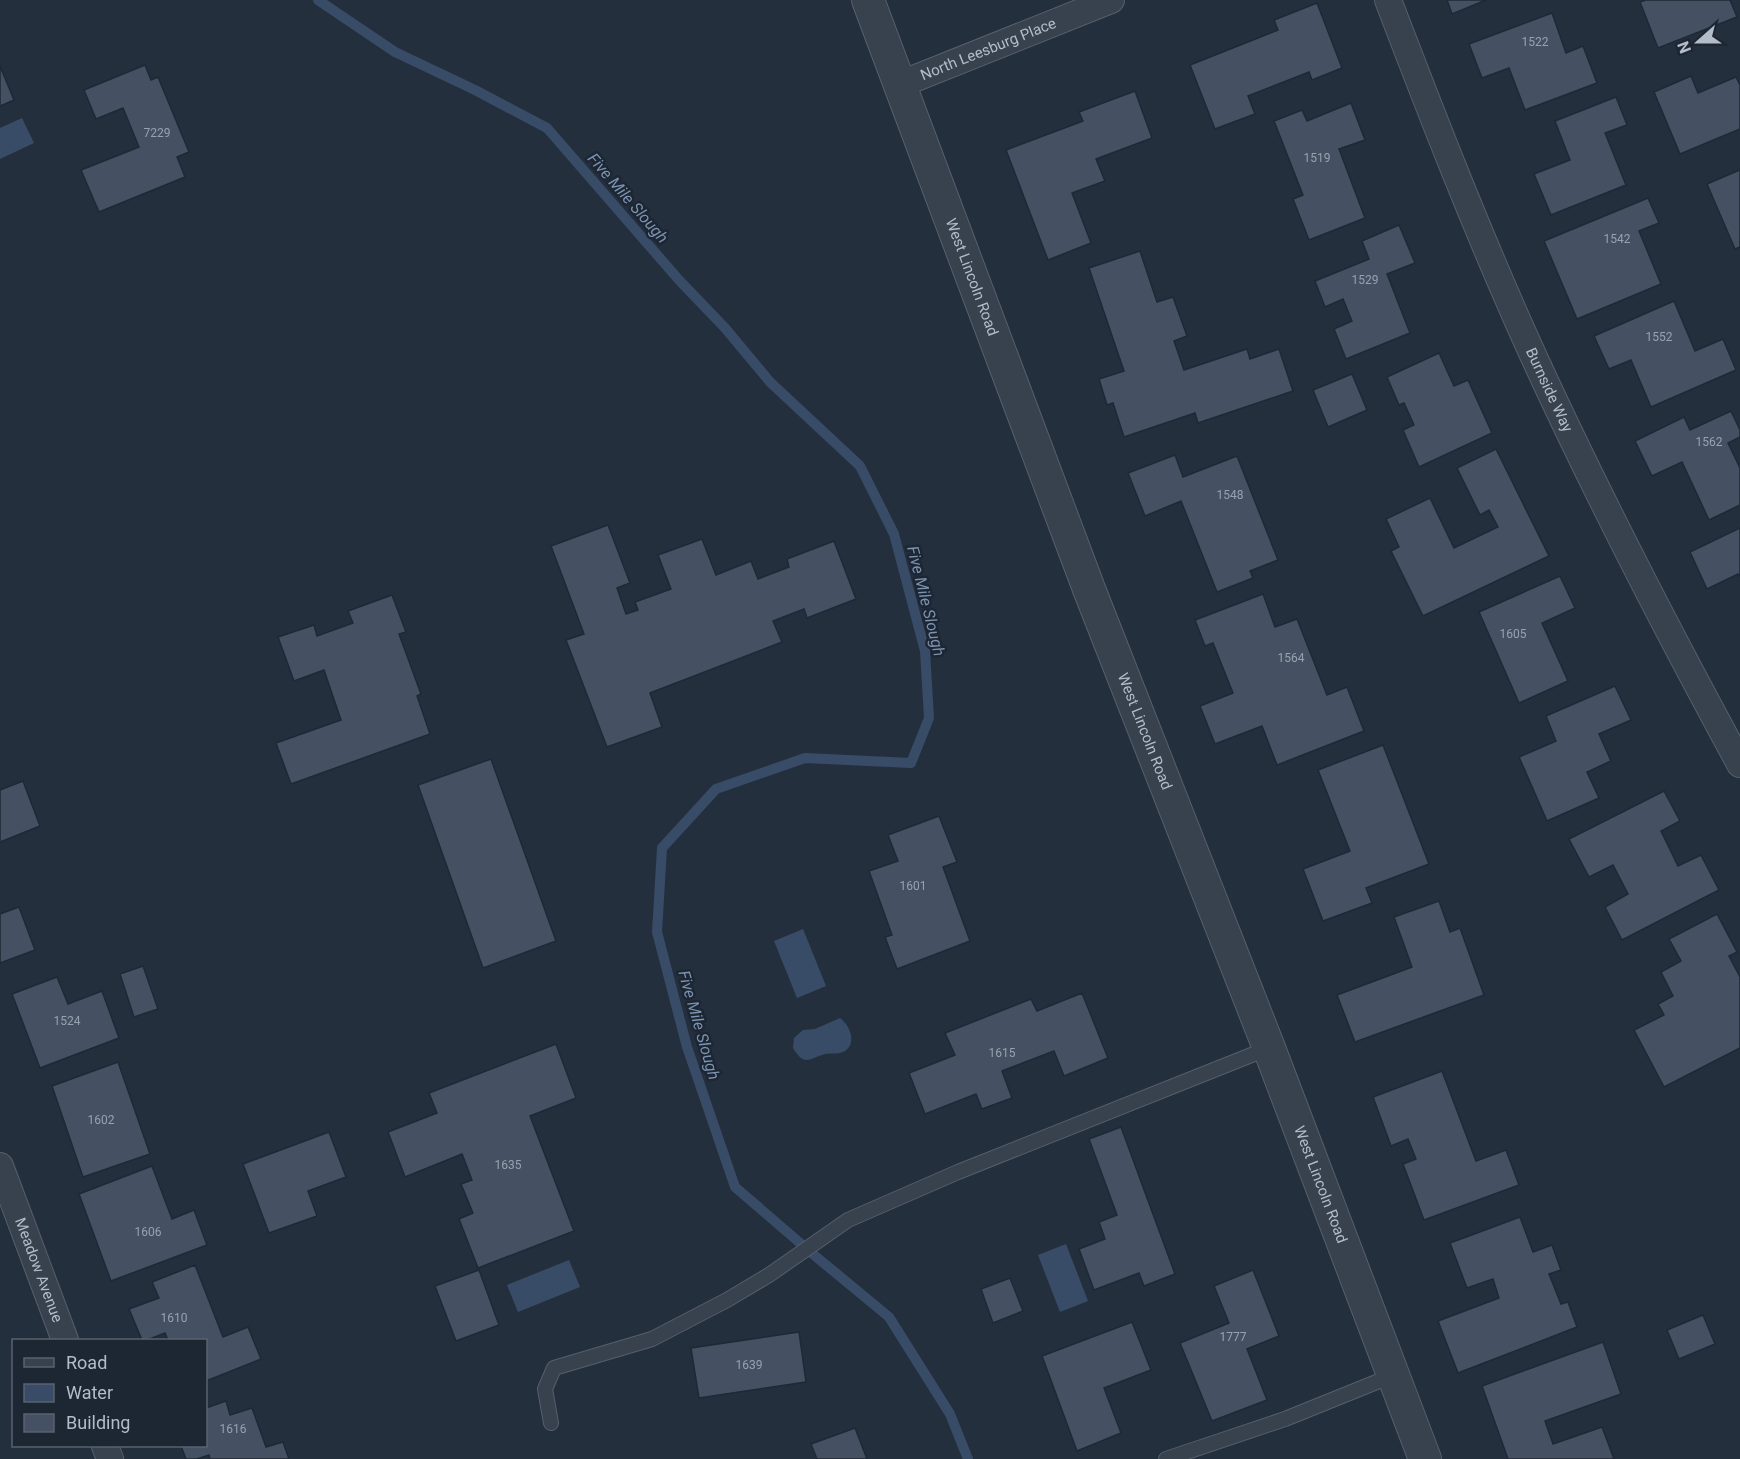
<svg xmlns="http://www.w3.org/2000/svg" width="1740" height="1459" viewBox="0 0 1740 1459" font-family="Roboto,sans-serif">
	<style>
		.water { fill: #394c67 }
		.lines { fill: none; stroke-linecap: round; stroke-linejoin: round }
		.stream { stroke: #394c67; stroke-width: 10 }
		.building { fill: #455162; stroke: #1f2835; stroke-width: 1.5 }
		.service-casing { stroke: #565f6c; stroke-width: 16 }
		.minor-casing { stroke: #565f6c; stroke-width: 28 }
		.tertiary-casing { stroke: #565f6c; stroke-width: 34 }
		.service { stroke: #38414e; stroke-width: 14 }
		.minor { stroke: #38414e; stroke-width: 26 }
		.tertiary { stroke: #38414e; stroke-width: 32 }
		.labels { text-anchor: middle; dominant-baseline: central; stroke-width: 5; stroke-linejoin: round; paint-order: stroke }
		.number-label { font-size: 12px; fill: #98a1af }
		.street-label { font-size: 15px; fill: #b4bcc9; stroke: #1d2633 }
		.water-label { font-size: 16px; font-style: italic; fill: #7c92b1; stroke: #1d2633 }
	</style>
	<rect width="100%" height="100%" fill="#242f3e"/>
	<g class="water">
		<path d="M22,118L34,143L0,159V128Z"/>
		<path d="M803,929L826,986L797,998L774,941Z"/>
		<path d="M840,1018C852,1027 858,1048 840,1053C835,1054 830,1053 825,1054C808,1059 805,1067 793,1048L794,1038L803,1030L815,1029Z"/>
		<path d="M1066,1244L1088,1301L1060,1312L1038,1255Z"/>
		<path d="M569,1260L580,1287L518,1312L507,1285Z"/>
	</g>
	<g class="lines">
		<path class="stream" d="M318,0L395,52L475,90L547,128L679,280L725,328L770,382L860,466L894,534L925,651L929,718L911,763L805,758L716,789L662,848L657,932L687,1047L735,1187L814,1255L889,1317L950,1414L968,1459"/>
	</g>
	<g class="building">
		<path d="M1447,0H1486L1452,14Z"/>
		<path d="M1646,0H1730L1737,17L1658,48L1640,2Z"/>
		<path d="M1317,3L1342,68L1312,80L1309,72L1248,96L1255,114L1215,129L1190,65L1278,30L1274,20Z"/>
		<path d="M1552,13L1566,53L1583,46L1597,83L1525,110L1509,68L1482,78L1469,44Z"/>
		<path d="M145,65L151,80L158,77L189,152L177,157L185,177L99,212L81,170L139,147L123,108L96,119L84,90Z"/>
		<path d="M0,66L14,100L0,106Z"/>
		<path d="M1691,76L1698,93L1736,77L1740,85V129L1680,154L1654,92Z"/>
		<path d="M1135,91L1152,138L1096,159L1105,181L1072,193L1091,243L1048,260L1006,150L1083,121L1079,112Z"/>
		<path d="M1616,97L1627,125L1605,133L1626,185L1551,215L1534,174L1570,160L1555,121Z"/>
		<path d="M1351,103L1365,140L1339,149L1365,218L1309,240L1293,199L1303,195L1274,121L1302,110L1307,121Z"/>
		<path d="M1740,170V247L1735,249L1707,184Z"/>
		<path d="M1648,198L1659,223L1639,231L1661,284L1577,319L1544,241Z"/>
		<path d="M1399,225L1415,263L1387,274L1410,333L1346,359L1334,329L1352,321L1343,299L1325,307L1315,281L1369,259L1362,241Z"/>
		<path d="M1140,251L1157,302L1173,297L1187,336L1174,341L1184,370L1247,349L1250,359L1279,349L1293,391L1198,423L1195,413L1124,437L1113,403L1107,405L1099,379L1124,371L1089,268Z"/>
		<path d="M1674,301L1695,351L1723,339L1736,370L1651,407L1631,360L1609,369L1594,336Z"/>
		<path d="M1439,353L1454,386L1468,380L1492,433L1419,467L1403,430L1414,425L1404,403L1399,405L1387,377Z"/>
		<path d="M1352,374L1367,410L1328,427L1313,390Z"/>
		<path d="M1731,411L1740,430V437L1728,443L1740,468V505L1709,520L1682,462L1652,476L1635,441L1684,417L1690,430Z"/>
		<path d="M1496,449L1549,556L1423,616L1391,551L1399,547L1386,519L1430,498L1454,548L1498,527L1489,510L1480,515L1457,468Z"/>
		<path d="M1175,455L1183,477L1237,456L1278,560L1250,571L1253,578L1217,592L1181,501L1145,516L1128,473Z"/>
		<path d="M608,525L630,583L617,588L626,614L638,610L635,602L671,589L658,555L702,539L716,575L751,561L758,579L789,567L787,559L834,541L856,599L807,618L804,609L773,621L782,642L650,693L662,727L607,747L566,640L584,634L551,546Z"/>
		<path d="M1740,528V577L1738,574L1707,589L1690,552Z"/>
		<path d="M1560,576L1575,608L1542,623L1568,681L1519,703L1479,612Z"/>
		<path d="M1263,594L1275,627L1297,619L1327,695L1347,687L1364,731L1277,765L1262,726L1215,744L1200,706L1233,693L1213,643L1205,646L1195,620Z"/>
		<path d="M392,595L406,632L399,634L421,694L417,696L430,734L291,784L276,743L341,720L324,670L294,681L278,637L314,625L317,636L353,623L348,611Z"/>
		<path d="M1615,686L1631,720L1599,734L1611,761L1587,772L1599,798L1547,821L1519,757L1556,741L1546,716Z"/>
		<path d="M1383,745L1429,864L1366,888L1372,903L1323,921L1303,869L1350,851L1318,770Z"/>
		<path d="M491,759L556,941L483,968L418,785Z"/>
		<path d="M23,781L40,826L0,842V790Z"/>
		<path d="M1664,791L1680,821L1661,831L1678,866L1701,855L1719,890L1622,940L1605,907L1628,894L1613,865L1589,877L1569,839Z"/>
		<path d="M939,816L957,862L943,867L970,941L897,969L885,937L892,935L869,871L898,861L888,835Z"/>
		<path d="M1439,901L1450,932L1460,928L1484,995L1355,1042L1337,995L1412,967L1394,917Z"/>
		<path d="M19,907L35,950L0,963V914Z"/>
		<path d="M1717,914L1737,952L1729,956L1740,977V1048L1664,1087L1634,1030L1664,1015L1658,1004L1673,996L1661,972L1681,961L1669,939Z"/>
		<path d="M143,966L158,1009L134,1017L120,974Z"/>
		<path d="M57,977L68,1004L102,991L119,1038L40,1068L12,994Z"/>
		<path d="M1082,993L1108,1058L1064,1076L1054,1051L1002,1071L1012,1098L982,1109L976,1094L925,1114L909,1073L955,1055L945,1033L1031,999L1037,1011Z"/>
		<path d="M556,1044L576,1098L530,1116L574,1231L478,1268L459,1219L473,1213L461,1184L472,1180L462,1154L405,1177L388,1132L437,1113L429,1093Z"/>
		<path d="M118,1062L150,1154L83,1177L52,1086Z"/>
		<path d="M1442,1071L1476,1161L1506,1150L1519,1185L1424,1220L1403,1164L1416,1159L1408,1139L1391,1146L1373,1097Z"/>
		<path d="M1121,1127L1175,1274L1144,1286L1139,1273L1094,1290L1079,1249L1105,1239L1099,1222L1117,1215L1089,1139Z"/>
		<path d="M329,1132L346,1177L308,1191L317,1216L269,1233L243,1164Z"/>
		<path d="M152,1166L172,1219L194,1210L207,1245L111,1281L79,1194Z"/>
		<path d="M1520,1217L1533,1252L1552,1245L1561,1270L1549,1274L1561,1304L1568,1302L1577,1327L1458,1373L1438,1321L1499,1298L1493,1279L1467,1288L1450,1243Z"/>
		<path d="M195,1265L223,1337L248,1327L261,1359L206,1381V1340H168L165,1333L147,1340H142L129,1309L159,1298L152,1282Z"/>
		<path d="M479,1270L499,1325L456,1341L435,1286Z"/>
		<path d="M1253,1270L1279,1336L1247,1349L1267,1400L1212,1421L1180,1343L1229,1323L1214,1286Z"/>
		<path d="M1010,1278L1023,1311L993,1323L981,1289Z"/>
		<path d="M1703,1315L1715,1344L1679,1359L1667,1330Z"/>
		<path d="M1132,1322L1151,1370L1104,1388L1121,1433L1077,1451L1042,1356Z"/>
		<path d="M799,1332L806,1382L699,1398L691,1348Z"/>
		<path d="M1603,1342L1621,1394L1545,1421L1553,1444L1602,1427L1614,1459H1508L1482,1386Z"/>
		<path d="M226,1401L230,1415L252,1408L266,1447L283,1442L289,1459H210L209,1455L197,1459H186L181,1446H206V1408Z"/>
		<path d="M855,1428L867,1459H817L811,1444Z"/>
	</g>
	<g class="lines">
		<g class="service-casing">
			<g id="service">
				<path d="M551,1423L545,1389L554,1368L652,1339L727,1300L769,1275L848,1220L958,1172L1269,1048"/>
				<path d="M1166,1459L1285,1419L1394,1375"/>
			</g>
		</g>
		<g class="minor-casing">
			<g id="minor">
				<path id="s1" d="M1388,0C1432,115 1477,231 1528,344C1593,487 1665,626 1740,764"/>
				<path id="s2" d="M901,84L1111,0"/>
				<path id="s3" d="M0,1166L65,1340"/>
				<path d="M105,1446L110,1459"/>
			</g>
		</g>
		<g class="tertiary-casing">
			<g id="tertiary">
				<path id="s4" d="M868,0L1089,589L1269,1048L1425,1459"/>
			</g>
		</g>
		<use href="#service" class="service"/>
		<use href="#minor" class="minor"/>
		<use href="#tertiary" class="tertiary"/>
	</g>
	<g class="labels">
		<g class="number-label">
			<text x="1535" y="42">1522</text>
			<text x="157" y="133">7229</text>
			<text x="1317" y="158">1519</text>
			<text x="1617" y="239">1542</text>
			<text x="1365" y="280">1529</text>
			<text x="1659" y="337">1552</text>
			<text x="1709" y="442">1562</text>
			<text x="1230" y="495">1548</text>
			<text x="1513" y="634">1605</text>
			<text x="1291" y="658">1564</text>
			<text x="913" y="886">1601</text>
			<text x="67" y="1021">1524</text>
			<text x="1002" y="1053">1615</text>
			<text x="101" y="1120">1602</text>
			<text x="508" y="1165">1635</text>
			<text x="148" y="1232">1606</text>
			<text x="174" y="1318">1610</text>
			<text x="1233" y="1337">1777</text>
			<text x="749" y="1365">1639</text>
			<text x="233" y="1429">1616</text>
		</g>
		<g class="street-label">
			<text stroke="none"><textPath href="#s2" startOffset="94">North Leesburg Place</textPath></text>
			<text stroke="none"><textPath href="#s4" startOffset="296">West Lincoln Road</textPath></text>
			<text stroke="none"><textPath href="#s1" startOffset="422">Burnside Way</textPath></text>
			<text stroke="none"><textPath href="#s4" startOffset="782">West Lincoln Road</textPath></text>
			<text stroke="none"><textPath href="#s4" startOffset="1268">West Lincoln Road</textPath></text>
			<text stroke="none"><textPath href="#s3" startOffset="111">Meadow Avenue</textPath></text>
		</g>
		<g class="water-label">
			<text transform="translate(628 198) rotate(49)">Five Mile Slough</text>
			<text transform="translate(926 601) rotate(76)">Five Mile Slough</text>
			<text transform="translate(699 1025) rotate(74)">Five Mile Slough</text>
		</g>
	</g>
	<rect x="12" y="1339" width="195" height="108" fill="#1d2633" stroke="#59626f" stroke-width="1.5"/>
	<rect x="24" y="1358" width="30" height="9" fill="#38414e" stroke="#59626f" stroke-width="1.5"/>
	<text x="66" y="1369" font-size="18" fill="#b4bcc9">Road</text>
	<rect x="24" y="1384" width="30" height="18" fill="#394c67" stroke="#59626f" stroke-width="1.5"/>
	<text x="66" y="1399" font-size="18" fill="#b4bcc9">Water</text>
	<rect x="24" y="1414" width="30" height="18" fill="#455162" stroke="#59626f" stroke-width="1.5"/>
	<text x="66" y="1429" font-size="18" fill="#b4bcc9">Building</text>
	<g transform="translate(1698 42) rotate(249)" stroke="#1d2633" stroke-width="4.5" paint-order="stroke">
	<path d="M0-4.5L10 22L0 15L-10 22Z" fill="#b4bcc9"/>
	<text y="-9" font-size="16" font-weight="bold" text-anchor="middle" fill="#b4bcc9">N</text>
	</g>
</svg>
